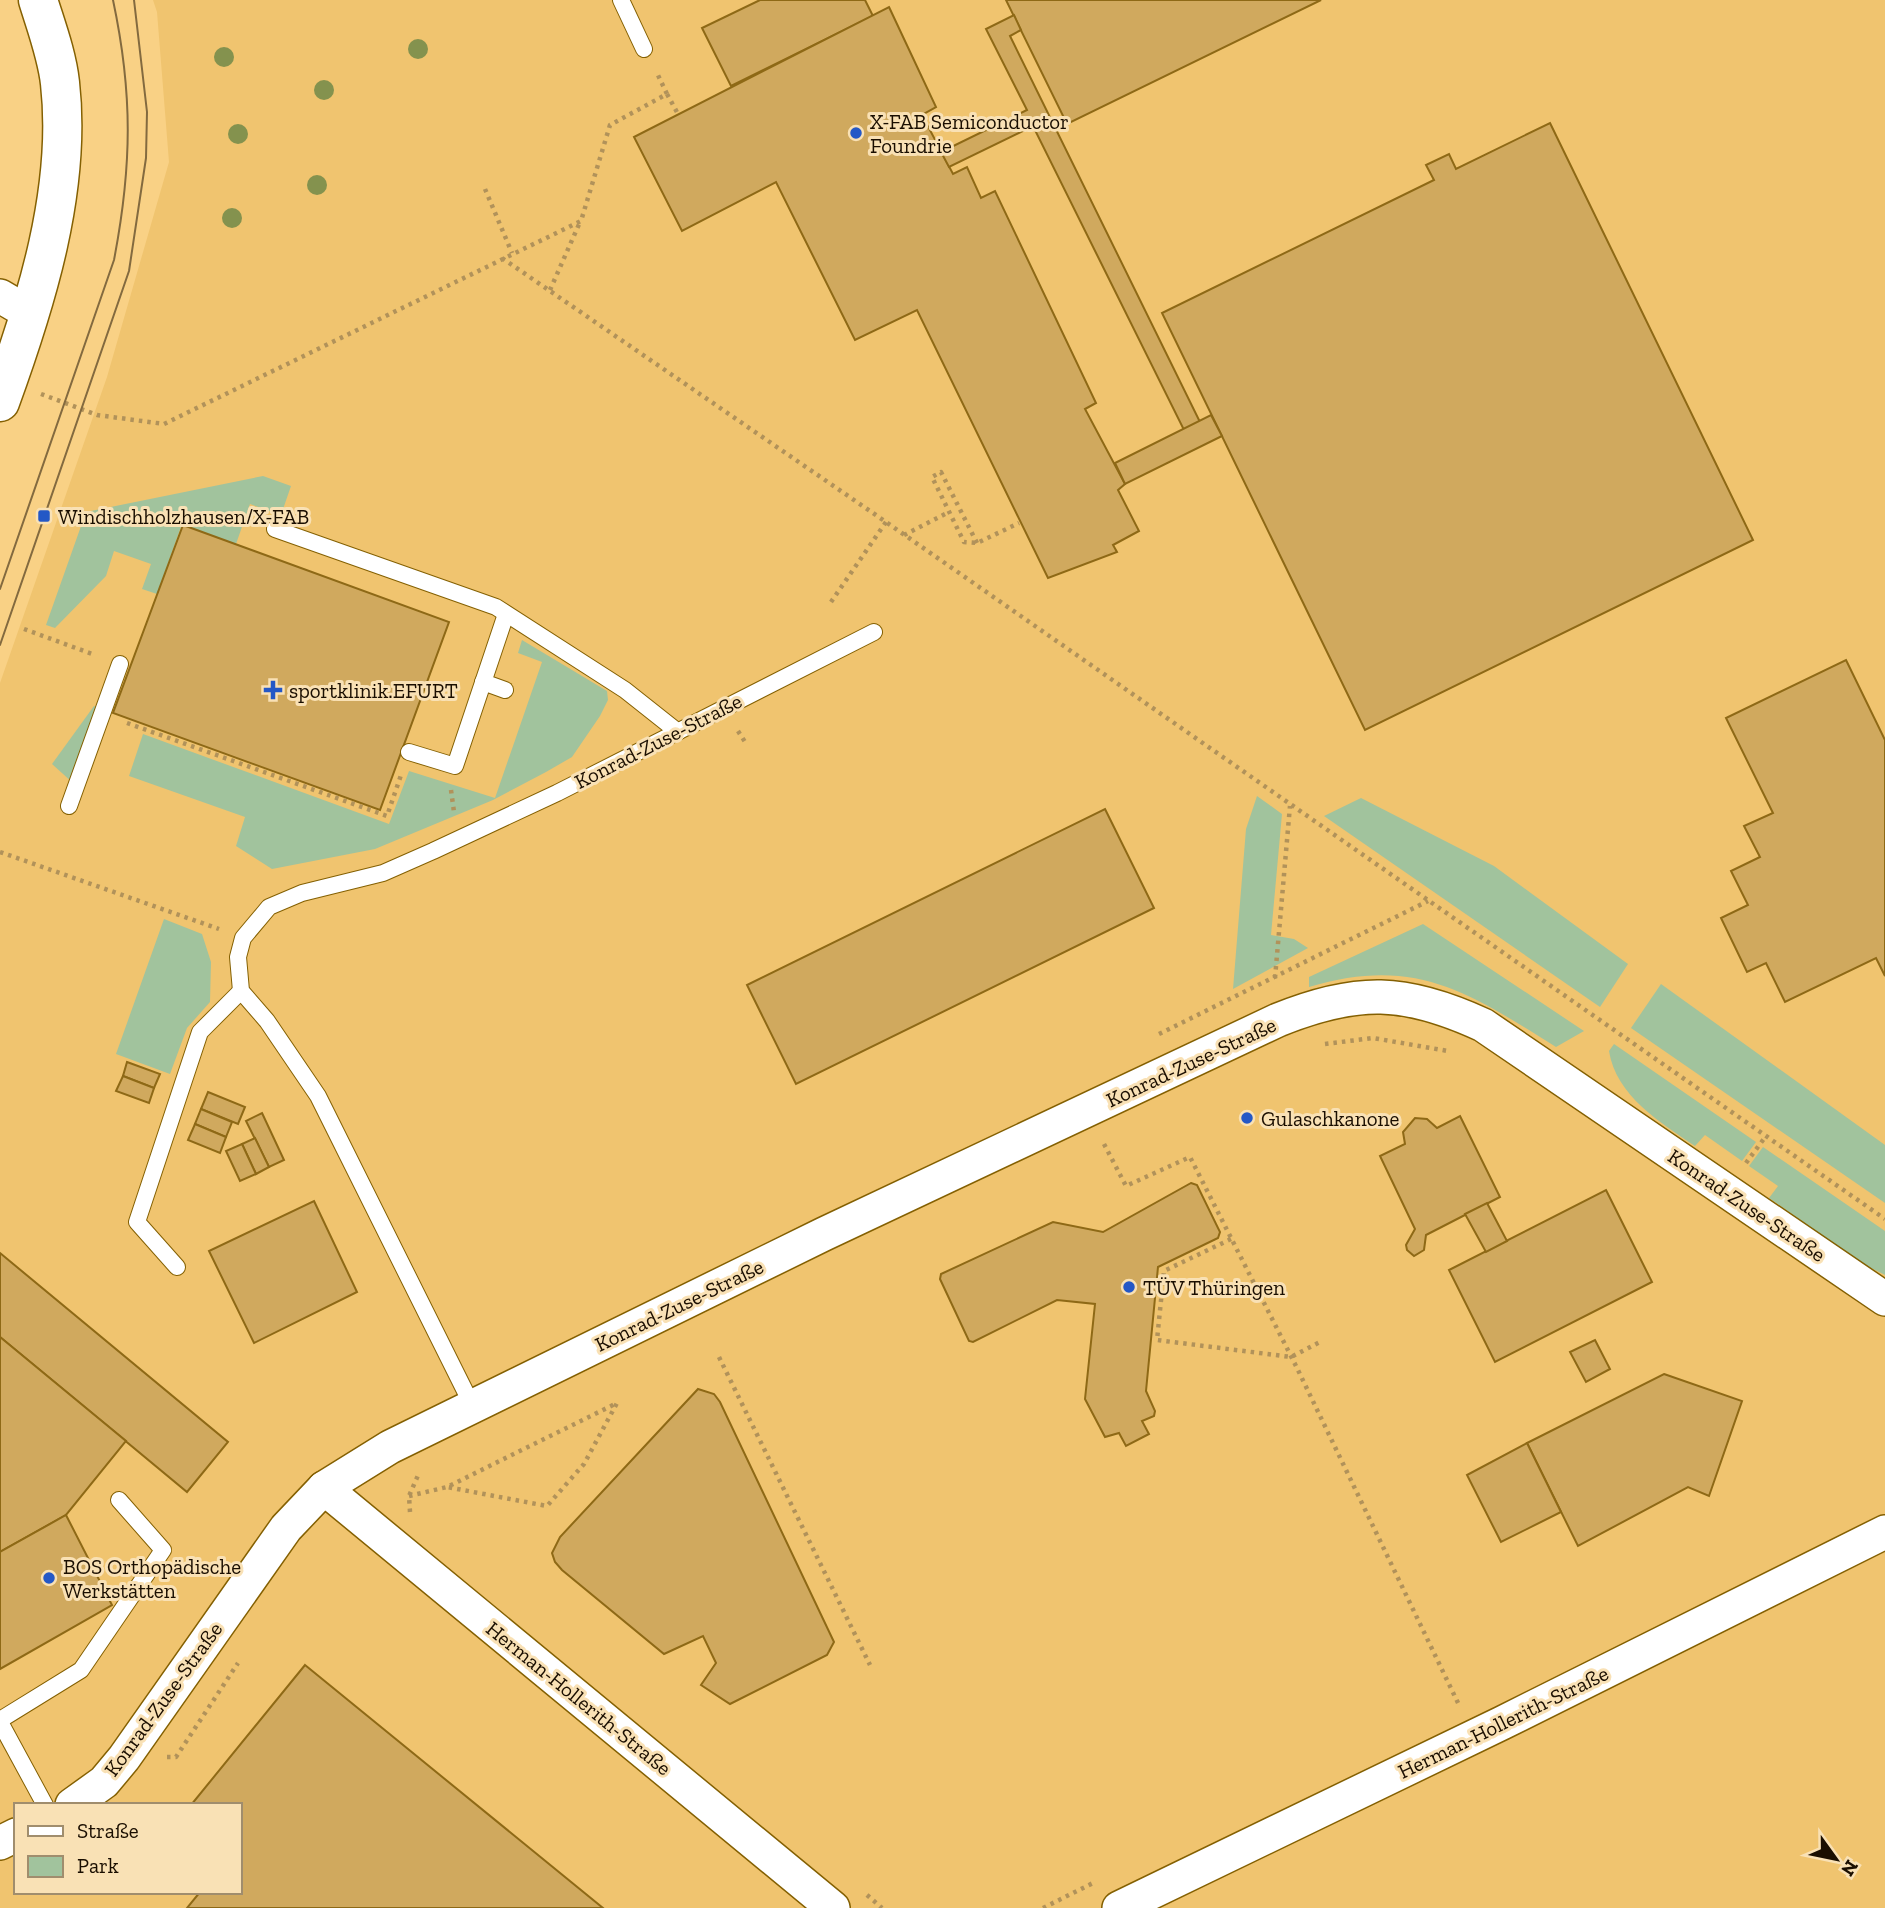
<svg xmlns="http://www.w3.org/2000/svg" width="1885" height="1908" viewBox="0 0 1885 1908" font-family="'Zilla Slab',serif">
	<style>
		.built { fill: #f0c46f; fill-rule: evenodd }
		.green { fill: #a1c39d }
		.building { fill: #d0a95e; stroke: #8e6916; stroke-width: 2 }
		.lines { fill: none; stroke-linecap: round; stroke-linejoin: round }
		.service-casing { stroke: #846002; stroke-width: 18 }
		.minor-casing { stroke: #846002; stroke-width: 36 }
		.secondary-casing { stroke: #846002; stroke-width: 41 }
		.path { stroke: #b1925a; stroke-width: 4.5; stroke-dasharray: 3.5 5; stroke-linecap: butt }
		.service { stroke: #fff; stroke-width: 16 }
		.minor { stroke: #fff; stroke-width: 33 }
		.secondary { stroke: #fff; stroke-width: 38 }
		.tram { stroke: #836a3f; stroke-width: 2 }
		.tree { fill: #84924e }
		.poi-dot { fill: #2458c6; stroke: #f9e1b5; stroke-width: 2.5 }
		.labels { text-anchor: middle; dominant-baseline: central; stroke-width: 6; stroke-linejoin: round; paint-order: stroke }
		.poi-label { font-size: 21px; fill: #1a0e00; stroke: #f9e1b5; text-anchor: start }
		.street-label { font-size: 21px; fill: #1a0e00; stroke: #f9e1b5 }
	</style>
	<rect width="100%" height="100%" fill="#f9d185"/>
	<path class="built" d="M153,0H1885V1908H0V683L107,377L169,162L157,12ZM16,1805H240V1892H16Z"/>
	<g class="green">
		<path d="M263,476L291,486L281,515L250,504L236,544L182,524L157,594L142,589L151,564L114,551L106,576L55,628L46,625L86,512Z"/>
		<path d="M522,640L607,691L608,700L600,716L572,757L546,772L493,800L375,849L272,869L236,846L245,817L129,776L143,734L389,824L409,771L495,798L542,662L518,653Z"/>
		<path d="M94,706L100,708L73,783L52,764Z"/>
		<path d="M1257,796L1282,814L1271,935L1294,939L1308,948L1233,989L1246,829Z"/>
		<path d="M1361,798L1494,866L1628,964L1600,1007L1324,816Z"/>
		<path d="M164,919L202,934L211,962L210,1002L187,1028L170,1074L116,1054Z"/>
		<path d="M1423,924L1584,1031L1556,1047C1469,993 1416,955 1309,987V977Z"/>
		<path d="M1661,984L1885,1145V1203L1631,1028Z"/>
		<path d="M1614,1044L1756,1142L1742,1161L1705,1135L1695,1146C1661,1123 1616,1096 1609,1051Z"/>
		<path d="M1763,1147L1885,1231V1275L1863,1264L1769,1198L1778,1186L1749,1166Z"/>
	</g>
	<g class="building">
		<path d="M760,0H865L873,16L731,86L702,28Z"/>
		<path d="M1006,0H1321L1067,124Z"/>
		<path d="M889,7L936,107L922,115L953,174L967,167L981,198L995,191L1096,403L1085,409L1125,484L1118,490L1139,531L1113,545L1117,552L1048,578L917,310L855,340L776,182L682,231L634,137Z"/>
		<path d="M1014,15L1021,30L1010,36L1200,422L1184,430L1033,126L949,167L941,152L1027,110L986,29Z"/>
		<path d="M1550,123L1753,540L1365,730L1162,313L1434,180L1426,165L1449,154L1456,169Z"/>
		<path d="M1211,415L1222,436L1125,484L1115,463Z"/>
		<path d="M183,525L449,622L380,810L113,713Z"/>
		<path d="M1846,660L1885,740V976L1876,958L1785,1002L1766,963L1747,972L1721,918L1748,905L1731,871L1760,857L1744,826L1773,813L1726,718Z"/>
		<path d="M1105,809L1154,908L796,1084L747,985Z"/>
		<path d="M127,1062L160,1074L154,1088L123,1076Z"/>
		<path d="M123,1076L154,1088L149,1103L116,1091Z"/>
		<path d="M208,1092L245,1107L238,1124L201,1109Z"/>
		<path d="M201,1109L232,1122L226,1137L195,1124Z"/>
		<path d="M262,1113L284,1160L269,1167L246,1121Z"/>
		<path d="M1460,1116L1500,1197L1426,1235L1424,1250L1414,1256L1407,1250L1406,1245L1415,1229L1380,1156L1405,1144L1403,1132L1415,1118L1427,1119L1437,1128Z"/>
		<path d="M195,1124L226,1137L220,1153L188,1140Z"/>
		<path d="M255,1138L269,1167L256,1174L242,1144Z"/>
		<path d="M242,1144L256,1174L240,1181L226,1151Z"/>
		<path d="M1191,1183L1197,1185L1220,1232L1218,1238L1158,1267L1146,1391L1155,1411L1154,1416L1142,1421L1149,1434L1126,1446L1119,1433L1105,1437L1085,1399L1095,1304L1057,1300L973,1342L969,1341L940,1279L941,1274L1053,1222L1103,1232Z"/>
		<path d="M1606,1190L1652,1282L1495,1362L1449,1270Z"/>
		<path d="M314,1201L357,1292L254,1343L209,1251Z"/>
		<path d="M1487,1203L1507,1241L1486,1252L1465,1214Z"/>
		<path d="M0,1253L228,1442L187,1492L0,1337Z"/>
		<path d="M0,1337L126,1441L66,1515L0,1552Z"/>
		<path d="M1595,1340L1610,1369L1586,1382L1570,1352Z"/>
		<path d="M1664,1374L1742,1401L1709,1496L1688,1487L1578,1546L1527,1443Z"/>
		<path d="M698,1389L714,1394L720,1402L834,1642L827,1655L730,1704L701,1685L716,1663L703,1636L664,1654L562,1570L555,1562L552,1553L560,1537Z"/>
		<path d="M1527,1443L1561,1512L1501,1542L1467,1475Z"/>
		<path d="M66,1515L112,1605L0,1669V1552Z"/>
		<path d="M305,1665L603,1908H187L200,1892H240V1805H191Z"/>
	</g>
	<g class="lines">
		<g class="service-casing">
			<g id="service">
				<path d="M621,0L644,49"/>
				<path d="M275,529L496,607L625,690L678,732"/>
				<path d="M483,682L505,690"/>
				<path d="M409,752L455,766L506,614"/>
				<path d="M69,806L120,664"/>
				<path d="M177,1267L137,1222L200,1032L241,991"/>
				<path d="M473,1407L318,1096L267,1021L241,991L238,957L243,938L269,907L302,893L383,873L433,851L557,793L874,632"/>
				<path d="M0,1720L81,1670L163,1550L119,1500"/>
				<path d="M0,1722L45,1805"/>
			</g>
		</g>
		<g class="minor-casing">
			<g id="minor">
				<path d="M0,296L29,313"/>
				<path d="M324,1488L833,1908"/>
				<path d="M72,1805L104,1782L124,1758L286,1528L324,1488L390,1447L824,1234L1278,1020C1357,988 1405,989 1483,1025L1885,1299"/>
				<path d="M0,1843L16,1835"/>
				<path d="M1119,1908L1502,1723L1885,1532"/>
			</g>
		</g>
		<g class="secondary-casing">
			<path id="secondary" d="M0,402C36,303 72,189 60,83C57,55 46,26 38,0"/>
		</g>
		<g class="path">
			<path d="M667,94L678,114"/>
			<path d="M485,189L512,253"/>
			<path d="M502,258L886,522L1885,1219"/>
			<path d="M550,290L580,222"/>
			<path d="M41,394L97,415L164,424L581,221L610,125L667,94L656,71"/>
			<path d="M904,535L949,512"/>
			<path d="M977,543L941,472L932,477L964,542L977,543L1019,523"/>
			<path d="M831,602L886,522"/>
			<path d="M24,629L95,655"/>
			<path d="M127,723L387,816L401,775"/>
			<path d="M738,731L747,745"/>
			<path d="M451,790L454,812"/>
			<path d="M0,852L219,929"/>
			<path d="M1275,978L1290,806"/>
			<path d="M1159,1034L1428,901"/>
			<path d="M1325,1044L1373,1038L1448,1051"/>
			<path d="M1104,1144L1126,1186L1190,1157L1297,1368L1459,1705"/>
			<path d="M1746,1163L1766,1136"/>
			<path d="M1231,1239L1164,1271L1157,1340L1291,1357L1320,1342"/>
			<path d="M719,1357L870,1665"/>
			<path d="M409,1496L447,1487L617,1403L584,1464L547,1506L447,1487"/>
			<path d="M410,1512L409,1496L419,1473"/>
			<path d="M167,1757H176L238,1663"/>
			<path d="M867,1895L882,1908"/>
			<path d="M1043,1908L1093,1883"/>
		</g>
		<use href="#service" class="service"/>
		<use href="#minor" class="minor"/>
		<use href="#secondary" class="secondary"/>
		<g class="tram">
			<path d="M0,589L114,260C132,166 133,94 113,0"/>
			<path d="M0,645L129,271L146,158L147,112L134,0"/>
		</g>
	</g>
	<g class="tree">
		<circle cx="418" cy="49" r="10"/>
		<circle cx="224" cy="57" r="10"/>
		<circle cx="324" cy="90" r="10"/>
		<circle cx="238" cy="134" r="10"/>
		<circle cx="317" cy="185" r="10"/>
		<circle cx="232" cy="218" r="10"/>
	</g>
	<g class="poi-dot">
		<circle cx="856" cy="133" r="7"/>
		<rect x="37" y="509" width="14" height="14" rx="3.5"/>
		<path d="M269.5 679.5h7v7h7v7h-7v7h-7v-7h-7v-7h7z"/>
		<circle cx="1247" cy="1118" r="7"/>
		<circle cx="1129" cy="1287" r="7"/>
		<circle cx="49" cy="1578" r="7"/>
	</g>
	<g class="labels">
		<g class="poi-label">
			<text x="870" y="121">X-FAB Semiconductor<tspan x="870" dy="24">Foundrie</tspan></text>
			<text x="58" y="516">Windischholzhausen/X-FAB</text>
			<text x="289" y="690">sportklinik.EFURT</text>
			<text x="1261" y="1118">Gulaschkanone</text>
			<text x="1143" y="1287">TÜV Thüringen</text>
			<text x="63" y="1566">BOS Orthopädische<tspan x="63" dy="24">Werkstätten</tspan></text>
		</g>
		<g class="street-label">
			<text transform="translate(658 741) rotate(-27)">Konrad-Zuse-Straße</text>
			<text transform="translate(1191 1062) rotate(-25)">Konrad-Zuse-Straße</text>
			<text transform="translate(1747 1205) rotate(34)">Konrad-Zuse-Straße</text>
			<text transform="translate(679 1305) rotate(-26)">Konrad-Zuse-Straße</text>
			<text transform="translate(579 1698) rotate(39)">Herman-Hollerith-Straße</text>
			<text transform="translate(163 1699) rotate(-54)">Konrad-Zuse-Straße</text>
			<text transform="translate(1503 1722) rotate(-26)">Herman-Hollerith-Straße</text>
		</g>
	</g>
	<rect x="14" y="1803" width="228" height="91" fill="#f9e1b5" stroke="#a08d6d" stroke-width="2"/>
	<rect x="28" y="1826" width="35" height="10" fill="#ffffff" stroke="#a08d6d" stroke-width="2"/>
	<text x="77" y="1838" font-size="21" fill="#1a0e00">Straße</text>
	<rect x="28" y="1856" width="35" height="21" fill="#a1c39d" stroke="#a08d6d" stroke-width="2"/>
	<text x="77" y="1873" font-size="21" fill="#1a0e00">Park</text>
	<g transform="translate(1836 1859) rotate(123)" stroke="#f9e1b5" stroke-width="5" paint-order="stroke">
	<path d="M0-5L12 26L0 18L-12 26Z" fill="#1a0e00"/>
	<text y="-10" font-size="19" font-weight="bold" text-anchor="middle" fill="#1a0e00">N</text>
	</g>
</svg>
